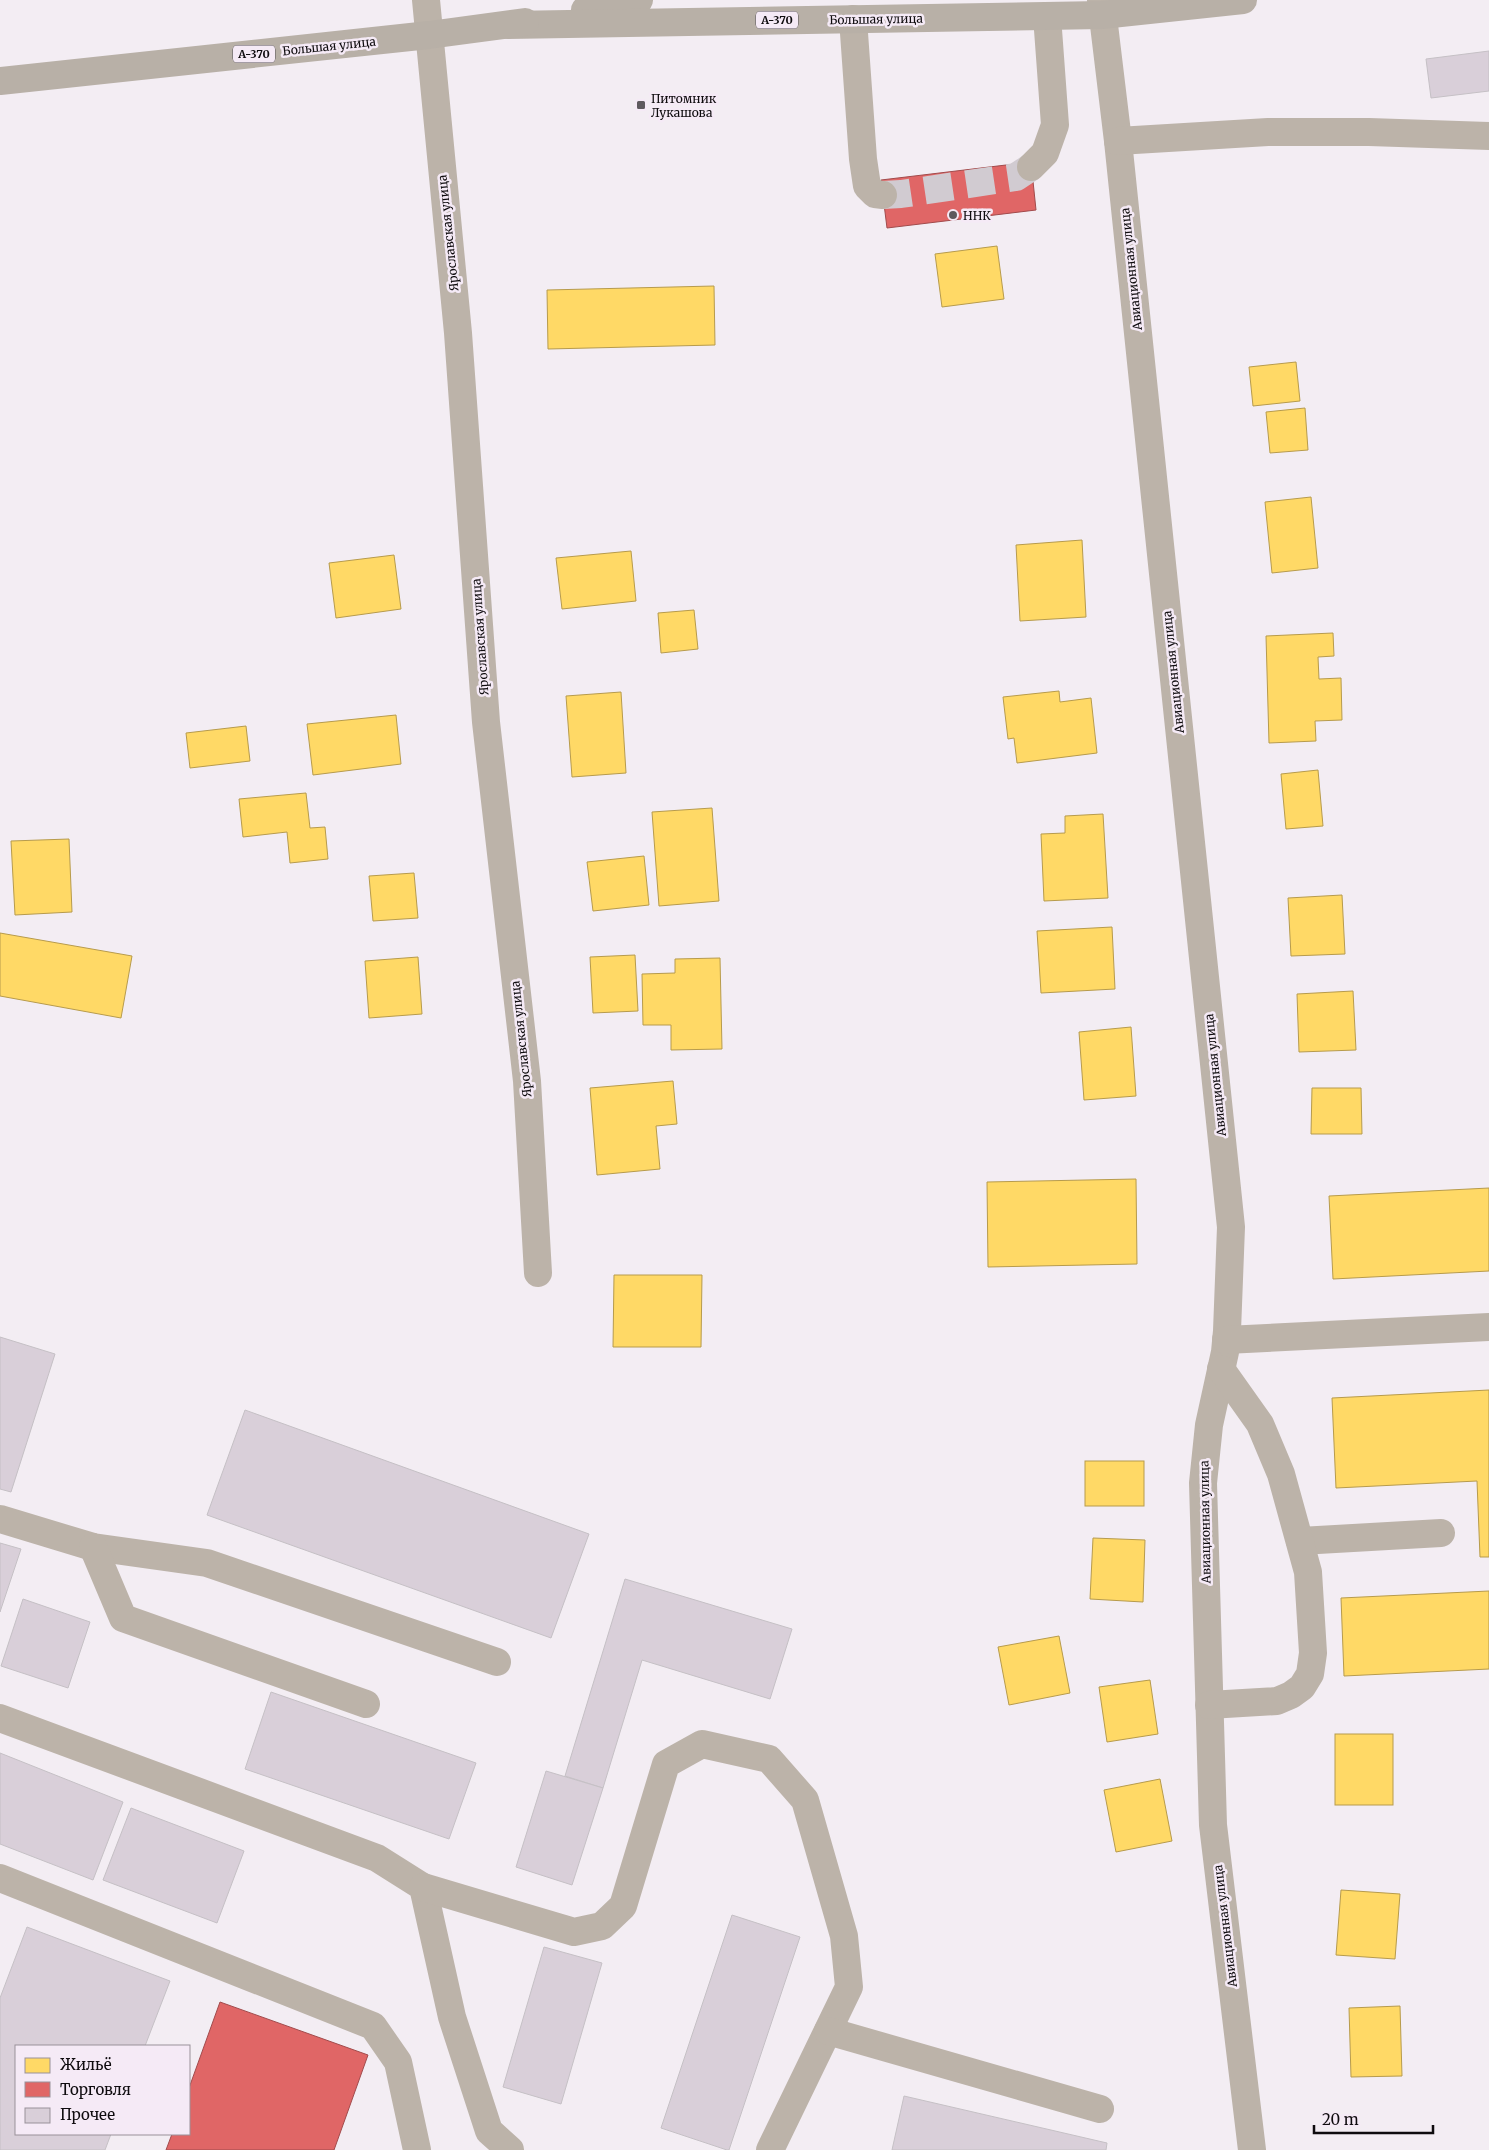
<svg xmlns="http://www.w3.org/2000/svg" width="1489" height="2150" viewBox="0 0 1489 2150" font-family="Merriweather,serif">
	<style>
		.homes { fill: #ffd966; stroke: #b79b4c }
		.shops { fill: #e06666; stroke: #a14b4c }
		.building { fill: #d9cfd9; stroke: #c5c0c5 }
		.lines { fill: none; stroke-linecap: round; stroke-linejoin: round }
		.minor-tunnel { stroke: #d1cbd1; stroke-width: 28; stroke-dasharray: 28 14; stroke-linecap: butt }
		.minor { stroke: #bcb3a9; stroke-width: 28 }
		.highway { stroke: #b8b0a7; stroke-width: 28 }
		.poi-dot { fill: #5e5a5e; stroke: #f5eaf6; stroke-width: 2 }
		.labels { text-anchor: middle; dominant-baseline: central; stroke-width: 5; stroke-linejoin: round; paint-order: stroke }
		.shield { fill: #f5eaf6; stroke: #534e54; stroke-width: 1 }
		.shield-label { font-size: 11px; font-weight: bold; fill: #0e0b0e }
		.street-label { font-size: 12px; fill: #0e0b0e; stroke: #f5eaf6 }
		.poi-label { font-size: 12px; fill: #0e0b0e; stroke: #f5eaf6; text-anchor: start }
	</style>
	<rect width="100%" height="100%" fill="#f3edf3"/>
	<g class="homes">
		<path d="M997,246L1004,299L942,307L935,254Z"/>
		<path d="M714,286L715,345L548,349L547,290Z"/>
		<path d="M1296,362L1300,401L1253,406L1249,367Z"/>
		<path d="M1305,408L1308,450L1270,453L1266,412Z"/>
		<path d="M1311,497L1318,568L1272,573L1265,502Z"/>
		<path d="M1082,540L1086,617L1020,621L1016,545Z"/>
		<path d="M631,551L636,601L562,609L556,558Z"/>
		<path d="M394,555L401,609L336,618L329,563Z"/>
		<path d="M694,610L698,649L661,653L658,613Z"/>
		<path d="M1333,633L1334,656L1318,657L1319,679L1341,678L1342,720L1315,721L1316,741L1269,743L1266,636Z"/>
		<path d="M1059,691L1060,702L1091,698L1097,753L1017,763L1014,738L1008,739L1003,697Z"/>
		<path d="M621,692L626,773L572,777L566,696Z"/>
		<path d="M396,715L401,764L313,775L307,724Z"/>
		<path d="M246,726L250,761L190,768L186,733Z"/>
		<path d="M1318,770L1323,826L1286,829L1281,774Z"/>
		<path d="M306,793L310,828L325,827L328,859L290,863L287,832L243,837L239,799Z"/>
		<path d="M712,808L719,901L659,906L652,812Z"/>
		<path d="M1103,814L1108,898L1044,901L1041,834L1065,833V816Z"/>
		<path d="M69,839L72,912L15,915L11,841Z"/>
		<path d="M644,856L649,905L593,911L587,862Z"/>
		<path d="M414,873L418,918L373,921L369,876Z"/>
		<path d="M1342,895L1345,954L1291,956L1288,898Z"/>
		<path d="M1112,927L1115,989L1041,993L1037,931Z"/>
		<path d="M0,933L132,956L121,1018L0,996Z"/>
		<path d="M635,955L638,1011L593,1013L590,957Z"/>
		<path d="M418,957L422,1014L369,1018L365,961Z"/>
		<path d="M720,958L722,1049L671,1050V1025H643L642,974L675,973V959Z"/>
		<path d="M1353,991L1356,1050L1299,1052L1297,994Z"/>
		<path d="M1131,1027L1136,1096L1084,1100L1079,1032Z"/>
		<path d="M673,1081L677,1124L656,1126L660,1169L597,1175L590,1088Z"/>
		<path d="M1312,1088H1361L1362,1134H1311Z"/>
		<path d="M1136,1179L1137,1264L988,1267L987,1182Z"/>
		<path d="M1489,1188V1271L1333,1279L1329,1196Z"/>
		<path d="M614,1275H702L701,1347H613Z"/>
		<path d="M1489,1390V1557H1480L1477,1481L1336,1488L1332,1398Z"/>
		<rect x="1085" y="1461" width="59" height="45"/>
		<path d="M1093,1538L1145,1540L1143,1602L1090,1599Z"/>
		<path d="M1489,1591V1669L1344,1676L1341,1598Z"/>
		<path d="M1059,1636L1070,1693L1009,1705L998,1647Z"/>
		<path d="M1150,1680L1158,1734L1107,1742L1099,1687Z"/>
		<rect x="1335" y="1734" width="58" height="71"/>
		<path d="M1160,1779L1172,1841L1116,1852L1104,1790Z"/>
		<path d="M1341,1890L1400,1894L1395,1959L1336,1955Z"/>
		<path d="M1400,2006L1402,2076L1351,2077L1349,2008Z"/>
	</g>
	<g class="shops">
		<path d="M1031,162L1036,210L887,228L881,180Z"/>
		<path d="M220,2002L368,2055L334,2150H166L172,2134H189V2088Z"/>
	</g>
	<g class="building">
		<path d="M1489,51V91L1431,98L1426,59Z"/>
		<path d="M0,1337L55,1354L11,1492L0,1489Z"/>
		<path d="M245,1410L589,1534L551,1638L207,1515Z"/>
		<path d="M0,1543L21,1549L0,1612Z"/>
		<path d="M625,1579L792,1629L770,1699L642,1660L603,1788L565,1776Z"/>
		<path d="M23,1599L90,1622L68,1688L1,1666Z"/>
		<path d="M271,1692L476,1763L449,1839L245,1769Z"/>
		<path d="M0,1753L123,1802L93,1880L0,1844Z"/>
		<path d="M546,1771L603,1788L572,1885L516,1867Z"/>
		<path d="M131,1808L244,1851L217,1923L103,1880Z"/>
		<path d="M732,1915L800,1937L729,2150H727L661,2128Z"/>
		<path d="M27,1927L170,1981L145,2046H16V2134H111L105,2150H0V1998Z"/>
		<path d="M544,1947L602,1963L561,2104L503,2087Z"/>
		<path d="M904,2096L1107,2143L1106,2150H892Z"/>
	</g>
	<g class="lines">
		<path class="minor-tunnel" d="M883,195L901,194L1016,177L1031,167"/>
		<g class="minor">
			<path d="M426,0L458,333L486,722L527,1081L538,1273"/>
			<path d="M1101,0L1118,141L1231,1227L1227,1331L1225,1352L1209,1425L1203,1483L1213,1825L1252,2150"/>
			<path d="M853,19L863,159L867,186L875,194L883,195"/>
			<path d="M1118,141L1268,132H1369L1489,136"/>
			<path d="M1031,167L1045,153L1055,125L1047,16"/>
			<path d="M1226,1340L1489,1327"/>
			<path d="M0,1519L93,1547L207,1563L497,1662"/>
			<path d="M1300,1541L1441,1533"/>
			<path d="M93,1547L123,1618L366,1704"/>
			<path d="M1209,1705L1277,1701L1291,1695L1302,1687L1310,1674L1313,1653L1308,1572L1281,1474L1260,1424L1221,1369"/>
			<path d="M0,1718L377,1858L423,1887L452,2017L489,2131L510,2150"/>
			<path d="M0,1878L373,2026L398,2062L417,2150"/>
			<path d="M423,1887L574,1932L602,1926L623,1906L666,1764L702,1744L769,1759L805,1800L844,1936L849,1987L770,2150"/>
			<path d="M828,2031L1100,2109"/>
		</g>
		<g class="highway">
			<path d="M585,10L639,0"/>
			<path d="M508,25L1102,15L1243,0"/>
			<path d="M0,81L429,35L525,22"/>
		</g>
	</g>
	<g class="poi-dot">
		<rect x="636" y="100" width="10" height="10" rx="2.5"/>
		<circle cx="953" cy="215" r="5"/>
	</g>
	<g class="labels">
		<g class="shield">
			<rect x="756" y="11.5" width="42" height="17" rx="4"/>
			<rect x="233" y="45.5" width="42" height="17" rx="4"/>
		</g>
		<g class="shield-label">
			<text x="777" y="20">А-370</text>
			<text x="254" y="54">А-370</text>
		</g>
		<g class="street-label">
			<text transform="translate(876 19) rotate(-1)">Большая улица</text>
			<text transform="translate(329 46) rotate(-6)">Большая улица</text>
			<text transform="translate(448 233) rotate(-96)">Ярославская улица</text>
			<text transform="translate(1131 269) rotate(-96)">Авиационная улица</text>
			<text transform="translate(480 637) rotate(-94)">Ярославская улица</text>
			<text transform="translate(1173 672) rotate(-96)">Авиационная улица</text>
			<text transform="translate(521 1039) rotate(-96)">Ярославская улица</text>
			<text transform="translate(1215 1075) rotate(-96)">Авиационная улица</text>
			<text transform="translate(1205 1522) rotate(-91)">Авиационная улица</text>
			<text transform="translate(1225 1926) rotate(-97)">Авиационная улица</text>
		</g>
		<g class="poi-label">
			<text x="651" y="98">Питомник<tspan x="651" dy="14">Лукашова</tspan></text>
			<text x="963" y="215">ННК</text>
		</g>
	</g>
	<rect x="15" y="2045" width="175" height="90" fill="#f5eaf6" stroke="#999199"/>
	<rect x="25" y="2058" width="25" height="15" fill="#ffd966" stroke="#999199"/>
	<text x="60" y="2070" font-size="15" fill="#0e0b0e">Жильё</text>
	<rect x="25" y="2082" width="25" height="15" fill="#e06666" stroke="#999199"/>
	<text x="60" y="2095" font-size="15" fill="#0e0b0e">Торговля</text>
	<rect x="25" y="2108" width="25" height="15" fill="#d9cfd9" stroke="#999199"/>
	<text x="60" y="2120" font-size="15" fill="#0e0b0e">Прочее</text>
	<path d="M1314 2125v8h119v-8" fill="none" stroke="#0e0b0e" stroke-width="2.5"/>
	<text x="1322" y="2125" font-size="15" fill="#0e0b0e" stroke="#f5eaf6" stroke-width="4" paint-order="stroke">20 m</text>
</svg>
